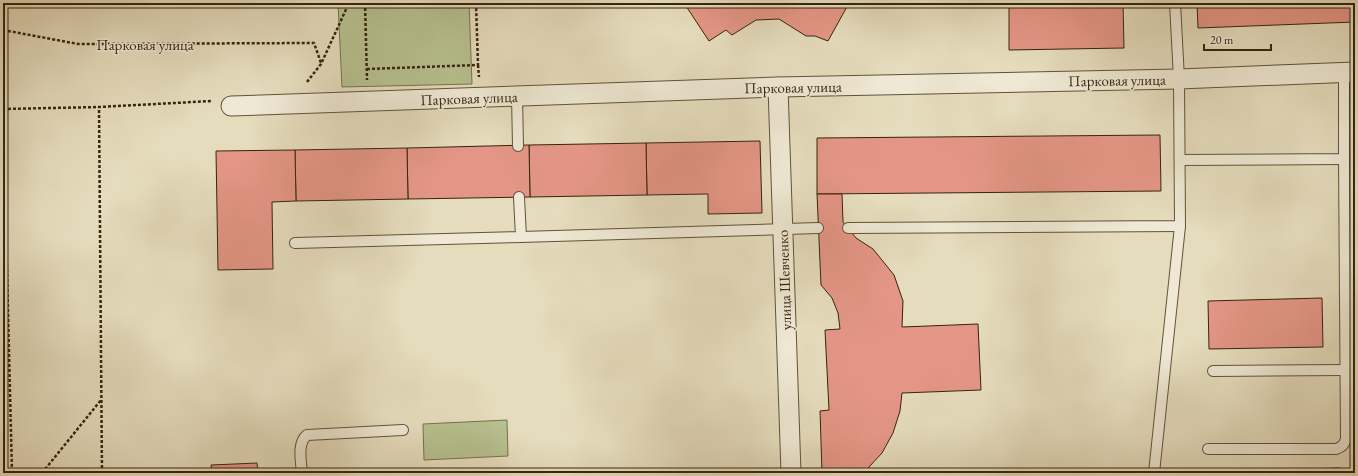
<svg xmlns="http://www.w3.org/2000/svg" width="1358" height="476" viewBox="0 0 1358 476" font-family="'EB Garamond',serif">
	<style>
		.green { fill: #b7c08f; stroke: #76724e }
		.building { fill: #e49686; stroke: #36240e }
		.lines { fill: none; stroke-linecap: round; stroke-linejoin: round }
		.lane-casing { stroke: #62523a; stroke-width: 12 }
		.street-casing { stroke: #62523a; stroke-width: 21 }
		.path { stroke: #36240e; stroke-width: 2.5; stroke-dasharray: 3 2; stroke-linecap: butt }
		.lane { stroke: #eee8d4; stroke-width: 10 }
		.street { stroke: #eee8d4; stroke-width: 19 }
		.labels { text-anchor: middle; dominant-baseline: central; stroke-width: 3; stroke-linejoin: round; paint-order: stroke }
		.street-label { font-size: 15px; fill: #36240e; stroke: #eee8d4 }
	</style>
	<rect width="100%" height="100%" fill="#e5dcbd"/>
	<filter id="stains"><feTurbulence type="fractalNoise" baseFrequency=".005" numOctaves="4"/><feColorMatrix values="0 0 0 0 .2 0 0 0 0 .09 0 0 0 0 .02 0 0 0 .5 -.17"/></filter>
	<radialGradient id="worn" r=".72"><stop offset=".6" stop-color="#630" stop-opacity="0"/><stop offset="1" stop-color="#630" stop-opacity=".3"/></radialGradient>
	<g class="green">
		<path d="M338,3H469L472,84L342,87Z"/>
		<path d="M507,420L508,456L424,460L423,424Z"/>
	</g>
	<g class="building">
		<path d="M521,3H557L554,5L538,7L523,5Z"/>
		<path d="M691,3H849L828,41L815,36H806L779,19L756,20L732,35L726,30L709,41L686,6Z"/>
		<path d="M1009,3H1123L1124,48L1009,50Z"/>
		<path d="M1197,3H1355V22L1198,28Z"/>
		<path d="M1160,135L1161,191L817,194V138Z"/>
		<path d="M760,141L762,213L708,214V194L647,195L646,143Z"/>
		<path d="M646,143L647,195L530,197L529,145Z"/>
		<path d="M529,145L530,197L408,199L407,148Z"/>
		<path d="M407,148L408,199L296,201L295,150Z"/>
		<path d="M295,150L296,201L272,202L273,269L218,270L216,151Z"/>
		<path d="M817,194H842L843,222L856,238L873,249L894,275L903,301L902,327L978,324L981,390L902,393L900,411L893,433L882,453L869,467V473H822L820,411L829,410L825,330L840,329L838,313L832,298L821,285Z"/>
		<path d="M1322,298L1323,347L1209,349L1208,301Z"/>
		<path d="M257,463L258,473H212L211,465Z"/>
		<path d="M1340,468V473H1202V472Z"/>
	</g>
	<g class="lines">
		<g class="lane-casing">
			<g id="lane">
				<path d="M517,96L518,146"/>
				<path d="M1180,160L1344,159V72"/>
				<path d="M848,228L1180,226L1179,79L1175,3"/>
				<path d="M521,237L818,228"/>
				<path d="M295,243L521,237L519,197"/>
				<path d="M1213,371L1346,370"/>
				<path d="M1208,449H1336C1342,447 1344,445 1346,439L1344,159"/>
				<path d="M302,473C301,461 297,443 307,435L403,430"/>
				<path d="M1154,473L1180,226"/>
			</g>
		</g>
		<g class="street-casing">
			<g id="street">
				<path d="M778,87L791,473"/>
				<path d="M231,106L778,87L1179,79L1355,72"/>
			</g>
		</g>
		<g class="path">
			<path d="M365,3L367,80"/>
			<path d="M3,30L78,44L314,43L321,63"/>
			<path d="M478,65L479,77"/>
			<path d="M367,69L478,65L476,3"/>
			<path d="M307,82L321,64L349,3"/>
			<path d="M3,109L12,473"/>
			<path d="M3,109L99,107"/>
			<path d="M42,473L101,400"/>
			<path d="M102,473L99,107L212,101"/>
		</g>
		<use href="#lane" class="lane"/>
		<use href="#street" class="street"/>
	</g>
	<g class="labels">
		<g class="street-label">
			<text x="145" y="44">Парковая улица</text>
			<text transform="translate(1117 80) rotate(-1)">Парковая улица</text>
			<text transform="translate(793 87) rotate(-1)">Парковая улица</text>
			<text transform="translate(469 98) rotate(-2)">Парковая улица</text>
			<text transform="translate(784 280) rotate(-92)">улица Шевченко</text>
		</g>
	</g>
	<rect width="1358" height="476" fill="none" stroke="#e5dcbd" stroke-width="16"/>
	<rect x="4" y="4" width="1350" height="468" fill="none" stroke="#36240e" stroke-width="2"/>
	<rect x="8" y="8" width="1342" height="460" fill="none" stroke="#36240e"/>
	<path d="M1204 44v6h67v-6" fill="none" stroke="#36240e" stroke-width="2"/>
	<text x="1210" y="44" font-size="12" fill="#36240e" stroke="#eee8d4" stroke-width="3" paint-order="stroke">20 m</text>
	<rect width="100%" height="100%" filter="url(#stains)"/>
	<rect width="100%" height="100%" fill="url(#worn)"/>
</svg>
